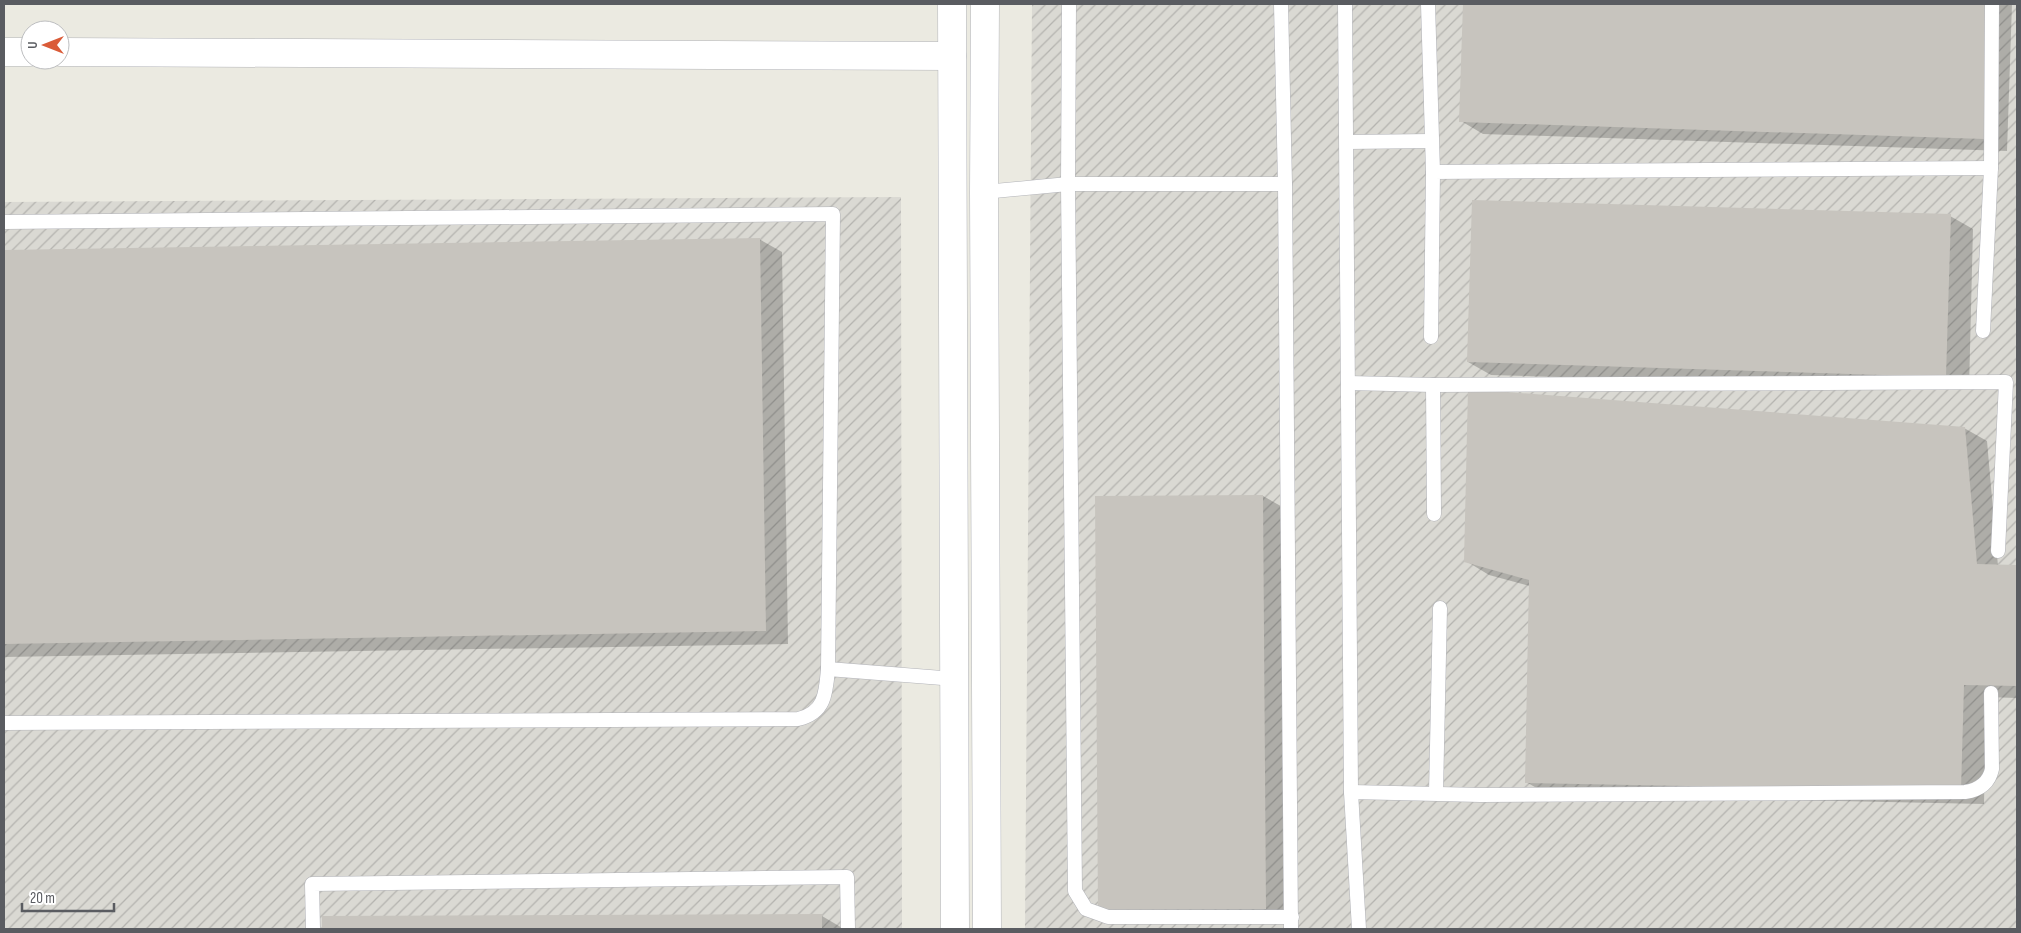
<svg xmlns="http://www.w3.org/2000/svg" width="2021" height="933" viewBox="0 0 2021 933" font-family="'Sofia Sans Condensed',sans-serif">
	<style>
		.industrial { fill: url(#industrial-furrows) }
		.shadow { fill: #0003 }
		.building { fill: #c7c4be }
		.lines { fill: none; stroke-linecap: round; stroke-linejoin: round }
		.service-casing { stroke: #b2b3b8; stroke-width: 15 }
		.minor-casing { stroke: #b2b3b8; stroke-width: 29 }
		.secondary-casing { stroke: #b3b5bb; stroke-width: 29 }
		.service { stroke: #fff; stroke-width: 14 }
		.minor { stroke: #fff; stroke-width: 28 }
		.secondary { stroke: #fff; stroke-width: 28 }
	</style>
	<defs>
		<pattern id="industrial-furrows" width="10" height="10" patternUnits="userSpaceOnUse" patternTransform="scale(1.25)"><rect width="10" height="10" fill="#dad9d3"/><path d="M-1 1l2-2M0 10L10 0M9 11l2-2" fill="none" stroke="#b4b3af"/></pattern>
	</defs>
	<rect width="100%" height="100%" fill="#ebeae1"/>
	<g class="industrial">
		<path d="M1032,4H2017V929H1025Z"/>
		<path d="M901,197L902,929H4V202Z"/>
	</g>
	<g class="shadow">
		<path d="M1464,4H2012L2007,151L1483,134L1461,121Z"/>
		<path d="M1950,216L1973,229L1969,389L1491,375L1468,362Z"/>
		<path d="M759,239L782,252L788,644L4,657V252Z"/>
		<path d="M1964,428L1987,441L1998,566H2017V698L1986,697L1984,804L1549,795L1526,782L1530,586L1489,575L1466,561Z"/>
		<path d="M1263,496L1286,509L1288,921L1122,922L1099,909L1096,498Z"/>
		<path d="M822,916L844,929H323V917Z"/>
	</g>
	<g class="building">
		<path d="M1463,4H1989L1984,139L1459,122Z"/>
		<path d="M1472,200L1951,214L1946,377L1467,362Z"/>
		<path d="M760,238L766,631L4,644V250Z"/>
		<path d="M1468,389L1965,427L1977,564L2017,565V686L1964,685L1961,791L1525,783L1529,580L1464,562Z"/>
		<path d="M1263,495L1266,909L1098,910L1095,496Z"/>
		<path d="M822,914V929H322V916Z"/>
	</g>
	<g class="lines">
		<g class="service-casing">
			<g id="service">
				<path d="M1069,4L1068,184L1075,891L1086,909L1108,917H1292"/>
				<path d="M1281,4L1285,184L1291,929"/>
				<path d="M1345,4L1351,792L1359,929"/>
				<path d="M1428,4L1433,172"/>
				<path d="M1347,142L1431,141"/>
				<path d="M984,192L1068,184H1285"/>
				<path d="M4,222L833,214L828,669C826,693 825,713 798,719L4,723"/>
				<path d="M1983,331L1991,168L1992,4"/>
				<path d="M1431,337L1433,172L1991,168"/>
				<path d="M1348,383L1433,385L2006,382L1998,551"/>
				<path d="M1433,385L1434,514"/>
				<path d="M828,669L955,679"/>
				<path d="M1351,792L1481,795L1965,792C1979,790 1989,783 1992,769L1991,693"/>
				<path d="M1436,793L1440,608"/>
				<path d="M313,929L312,884L847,877L848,929"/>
			</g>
		</g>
		<g class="minor-casing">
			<g id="minor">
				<path d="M4,52H30"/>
				<path d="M60,52L952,56"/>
			</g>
		</g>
		<g class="secondary-casing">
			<g id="secondary">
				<path d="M952,4L955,929"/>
				<path d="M985,4L984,192L987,929"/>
			</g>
		</g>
		<use href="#service" class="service"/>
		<use href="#minor" class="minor"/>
		<use href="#secondary" class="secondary"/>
	</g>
	<rect width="2021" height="933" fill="none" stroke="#5a5c61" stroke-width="10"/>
	<g transform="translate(45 45) rotate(270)"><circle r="24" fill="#ffffff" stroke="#bdbec0"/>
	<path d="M0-4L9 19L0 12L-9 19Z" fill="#da5b38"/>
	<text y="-8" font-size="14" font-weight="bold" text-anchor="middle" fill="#5a5c61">U</text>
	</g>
	<path d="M22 903v8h92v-8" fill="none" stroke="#5a5c61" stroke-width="2.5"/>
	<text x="30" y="903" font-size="15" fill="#5a5c61" stroke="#ffffff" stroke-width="4" paint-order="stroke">20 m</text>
</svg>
